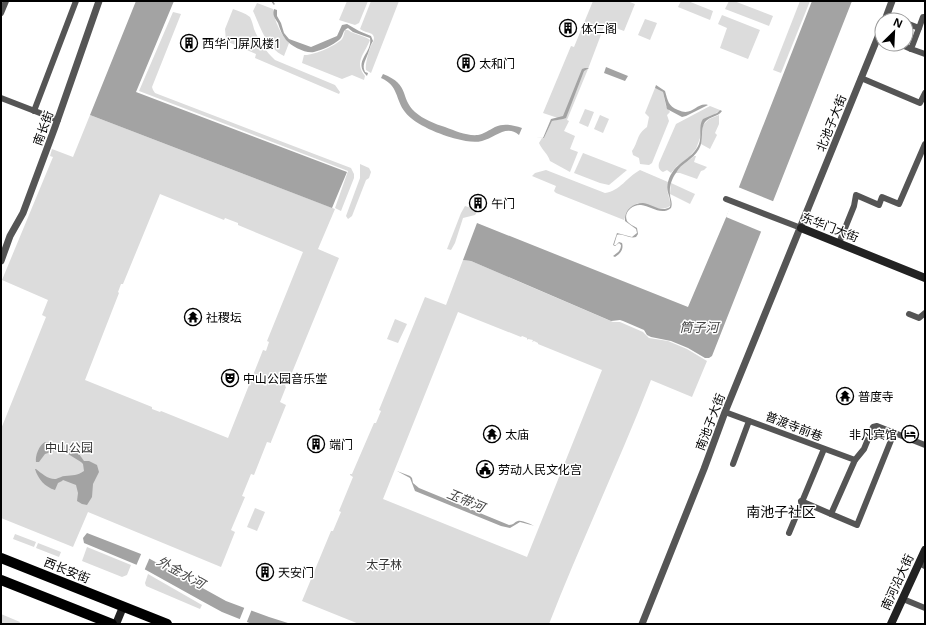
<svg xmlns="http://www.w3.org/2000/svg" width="926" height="625" viewBox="0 0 926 625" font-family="'Noto Sans','Noto Sans SC',sans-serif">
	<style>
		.green { fill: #dcdcdc; fill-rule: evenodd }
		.water { fill: #a3a3a3 }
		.pier { fill: #fff }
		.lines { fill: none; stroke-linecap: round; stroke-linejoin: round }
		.stream { stroke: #a3a3a3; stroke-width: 1.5 }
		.minor { stroke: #555; stroke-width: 6 }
		.tertiary { stroke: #555; stroke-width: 7 }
		.secondary { stroke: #222; stroke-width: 8 }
		.trunk { stroke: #000; stroke-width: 10 }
		.labels { text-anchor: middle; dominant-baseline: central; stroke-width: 3; stroke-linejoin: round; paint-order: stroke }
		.poi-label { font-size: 12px; fill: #000; stroke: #fff; text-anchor: start }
		.street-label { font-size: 12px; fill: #000; stroke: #fff }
		.park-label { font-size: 12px; fill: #333; stroke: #fff }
		.water-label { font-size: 13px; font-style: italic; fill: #444; stroke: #fff }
		.quarter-label { font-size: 14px; fill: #000; stroke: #fff }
	</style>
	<rect width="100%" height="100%" fill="#fff"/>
	<g class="green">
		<path d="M347,1H368L359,23L355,25L339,20Z"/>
		<path d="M371,1H399L371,73L366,70C365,65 368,54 370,48C371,44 377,39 372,34C368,32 364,32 360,29Z"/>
		<path d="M593,1H627L635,4L624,31L605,24L588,69L567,120L569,121L564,131L575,136L570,149L578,152L570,172L550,161C548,154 542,150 539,143L542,138H544L552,121L561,119L543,113L571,46L574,47Z"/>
		<path d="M681,1H688L713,11L710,20L678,7Z"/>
		<path d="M729,1H734L773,16L769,26L725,9Z"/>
		<path d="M800,1H810L781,73L773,70Z"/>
		<path d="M257,3L273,9C274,20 281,35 289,43L284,56C266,47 261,28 253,11Z"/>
		<path d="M233,9C238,11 245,13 250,17C252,21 253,25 254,29C259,41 266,52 275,60L335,85L340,92L339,94L255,58L256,54L226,41L225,29Z"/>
		<path d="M173,12L181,14L152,87L153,90L155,93L351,168L354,174V178L341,211L335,208L348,171L139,91Z"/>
		<path d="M722,15L760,30L748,59L720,48L727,28L718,24Z"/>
		<path d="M645,19L657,23L650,40L638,35Z"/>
		<path d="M345,30H348C355,35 363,35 370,40C364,55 354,62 365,76L364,80L352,75L342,79L302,63L304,55C313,56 337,45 342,39C344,36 344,33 345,30Z"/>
		<path d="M655,88L663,92L666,106L670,112L667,115L669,121L652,163L649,165L640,164L639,158L633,155L632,151C639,141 636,135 647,127L649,117L645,113Z"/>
		<path d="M710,106L720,110L701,125L700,138L696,149L687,159L677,166L671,173L667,170L663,172C659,170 658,167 659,163L676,124Z"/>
		<path d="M585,109L594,112L588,127L579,123Z"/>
		<path d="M90,115L335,209L318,249L339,258L291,375H290L285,386L286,387L280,402L286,405L271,442V443L267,442L254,475L251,474L242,496L245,497L231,530L235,532L221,567L88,512L73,547L1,518V429L46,317L42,315L48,300L2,280L53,157L50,156L52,149L73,157ZM160,194L224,220L225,218L238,223V225L303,252L267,341L269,342L266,351L263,350L228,438L161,411L160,412L152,409V407L85,380L119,293L118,292L121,284H123Z"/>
		<path d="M600,115L609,119L603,133L594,129Z"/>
		<path d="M719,115V124L715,133L717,135L710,149L701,144L703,125L709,119Z"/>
		<path d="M583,153L627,170L609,185L600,183L574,173Z"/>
		<path d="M694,156H696L694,162L707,167L704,170L701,171L697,179L680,173H675C681,165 687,162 694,156Z"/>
		<path d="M360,164L369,168L371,172L369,178L366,180L352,216L348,219L346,216L360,178Z"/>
		<path d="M546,170L605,193C620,191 627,177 640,170L668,182C665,192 671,198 670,206C662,212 647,206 638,203C629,208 627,211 624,220L556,193L554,191L556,186L532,176L535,173Z"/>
		<path d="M671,183L695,194L690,204L670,194Z"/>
		<path d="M465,206L477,210V212L475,215L463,218L455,243L451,250L447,249L461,213Z"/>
		<path d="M463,260L471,261L613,322H620L643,332L649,338L668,341L687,349L707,361L692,397L651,380C619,462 581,542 549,624H359L302,601L331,531H333L341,512L339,511L353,477L350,475V474H352L374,423H376L381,411L379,410L425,297L446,305ZM458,312L521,337L522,336L527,338V340L528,339L533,340L532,342L534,341L538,343V344L602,370L527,557L383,499Z"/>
		<path d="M395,319L407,324L398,343L387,339Z"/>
		<path d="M255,508L265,512L257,531L247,527Z"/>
		<path d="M15,534L36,542L34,547L13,539Z"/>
		<path d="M38,543L61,552L59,557L36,548Z"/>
		<path d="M87,547L131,565L127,575L122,577L82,561Z"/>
		<path d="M148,574L202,605L200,609L146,586L145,583Z"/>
		<path d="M1,614L20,622L19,624L1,623Z"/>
	</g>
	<g class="water">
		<path d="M136,1H174L136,92L347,172L332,208L90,115Z"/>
		<path d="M812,1H852L712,356L709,358H705L688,348L671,341L651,337L647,335L644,330L623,321L620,320L611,321L471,261L463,260L477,223L688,307L739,187Z"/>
		<path d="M274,9L277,10V16L281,23L284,33L289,39L311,47L337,36L342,25L347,24L359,31L371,36L373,41C369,48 370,49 367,56C365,62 362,65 365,72L368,73L367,76C352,61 373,53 370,38L353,32L348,28C342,30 344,36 339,40C333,45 322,50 314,52C306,54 291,46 286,40C282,35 280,29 278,23C275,18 272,15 274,9Z"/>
		<path d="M606,67L628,76L625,81L604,73Z"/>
		<path d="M585,68H589L584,71L566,118L563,119L552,121L544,138L535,137L543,138L551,119L563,116L582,69Z"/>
		<path d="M383,74C411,85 399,97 415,112C423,119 435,124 445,127C456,131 466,136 478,135C484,134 489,130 495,127C504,123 512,125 522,128L519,135C506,124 495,138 482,141C474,143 465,141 457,139C441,135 415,125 405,112C395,99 399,86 381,78Z"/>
		<path d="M656,85L665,91C668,101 668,106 678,110C693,117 696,102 708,105L686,116L682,117L667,109L663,92L655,88Z"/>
		<path d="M720,110L722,111C718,117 710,116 705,122C700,129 704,141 699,149C693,160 681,163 676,173C672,178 669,187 670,194C670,199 673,202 671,208C661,216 651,206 641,205C633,204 623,212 627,221C629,224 634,226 637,228L638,234L636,237C629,239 623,233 617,235L614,245H616L619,242L622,243C624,249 620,254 615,257L613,256C617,253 621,251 621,245L619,243L615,246L613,245L617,233L632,237L637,233L636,229L625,221C624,211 632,203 643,203C652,204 661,213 670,207C672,197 665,192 668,182C674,161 692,161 699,144C702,136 698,126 703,119L717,113Z"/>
		<path d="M45,442C52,442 57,446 64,445L79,454L84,461H89L97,465L99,472L93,484L92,497L87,505L82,504L77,501L78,493L76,485L63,480L62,481L58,483L55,490C45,487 38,479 35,469H36C41,473 49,480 56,479C59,478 62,476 65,476C73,475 77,476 84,471L83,464L81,462L60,449L45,454L39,462H36C35,456 39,445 45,442Z"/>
		<path d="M397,471L410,476L412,478L413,483L419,488L509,525C514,525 514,522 518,521C523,520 531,525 535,526L520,522L510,528L501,526L415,491L410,478Z"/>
		<path d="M87,533L141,554L226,601L269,617L291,624H252L222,612L200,600L137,565L84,543L83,538Z"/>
	</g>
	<g class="pier">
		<path d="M738,187L775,202L762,232L726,217Z"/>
		<path d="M142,552L150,557L144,571L136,566Z"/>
		<path d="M245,606L252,609L246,624L239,621Z"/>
	</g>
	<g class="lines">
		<path class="stream" d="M272,1L274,4"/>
		<g class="minor">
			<path d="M1,13L6,1"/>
			<path d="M887,15L899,20"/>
			<path d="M906,23L919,28L923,17H925"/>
			<path d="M919,28L911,49L925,54"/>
			<path d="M900,44L911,49"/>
			<path d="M861,78L920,103L925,93"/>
			<path d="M1,98L58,120"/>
			<path d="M34,111L76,1"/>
			<path d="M726,199L801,228"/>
			<path d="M839,243L854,206L856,195L879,205L882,197L899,204L925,144"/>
			<path d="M909,314L919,318L925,313"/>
			<path d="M725,412L855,460"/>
			<path d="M733,464L749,421"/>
			<path d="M801,501L831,514L855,460L864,449L873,427L877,426L925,445"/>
			<path d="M831,514L857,525L894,433"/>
			<path d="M789,533L824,449"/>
			<path d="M919,563L925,566"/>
			<path d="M903,599L925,608"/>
		</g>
		<g class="tertiary">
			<path d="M885,20L892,1"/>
			<path d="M1,261L10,236L23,213L55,127L99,1"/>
			<path d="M642,624L704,469L725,412L882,27"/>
		</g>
		<g class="secondary">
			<path d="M801,228L925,278"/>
			<path d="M116,624L123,607"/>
			<path d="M891,624L925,550"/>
		</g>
		<g class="trunk">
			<path d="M1,558L167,624"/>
			<path d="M1,580L112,624"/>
		</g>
	</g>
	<defs>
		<g id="building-ring" transform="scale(0.9)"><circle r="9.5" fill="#fff" stroke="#000" stroke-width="1.5"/><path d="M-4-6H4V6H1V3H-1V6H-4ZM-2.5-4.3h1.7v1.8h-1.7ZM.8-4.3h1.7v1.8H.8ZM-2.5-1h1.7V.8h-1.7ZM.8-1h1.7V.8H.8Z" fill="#000"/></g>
		<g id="temple-ring" transform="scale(0.9)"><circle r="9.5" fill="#fff" stroke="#000" stroke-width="1.5"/><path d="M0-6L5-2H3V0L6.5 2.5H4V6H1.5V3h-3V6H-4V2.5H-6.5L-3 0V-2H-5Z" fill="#000"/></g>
		<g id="theatre-ring" transform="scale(0.9)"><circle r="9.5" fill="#fff" stroke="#000" stroke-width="1.5"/><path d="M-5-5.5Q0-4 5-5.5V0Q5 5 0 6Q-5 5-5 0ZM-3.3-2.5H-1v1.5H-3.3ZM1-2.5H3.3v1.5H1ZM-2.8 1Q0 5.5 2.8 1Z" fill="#000"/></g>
		<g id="hotel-ring" transform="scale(0.9)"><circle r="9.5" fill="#fff" stroke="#000" stroke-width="1.5"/><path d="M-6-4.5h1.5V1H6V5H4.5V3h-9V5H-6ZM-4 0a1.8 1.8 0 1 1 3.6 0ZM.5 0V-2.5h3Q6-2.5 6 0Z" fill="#000"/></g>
		<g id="civic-ring" transform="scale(0.9)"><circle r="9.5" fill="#fff" stroke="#000" stroke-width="1.5"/><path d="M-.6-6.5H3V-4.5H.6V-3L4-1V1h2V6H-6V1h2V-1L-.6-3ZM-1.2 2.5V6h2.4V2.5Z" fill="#000"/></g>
	</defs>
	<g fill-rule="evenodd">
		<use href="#building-ring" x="568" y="28"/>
		<use href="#building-ring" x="189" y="43"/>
		<use href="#building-ring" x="466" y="63"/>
		<use href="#building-ring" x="478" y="203"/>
		<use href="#temple-ring" x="193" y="317"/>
		<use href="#theatre-ring" x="230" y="378"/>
		<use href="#temple-ring" x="845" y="396"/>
		<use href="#temple-ring" x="492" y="434"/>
		<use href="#hotel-ring" x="910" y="434"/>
		<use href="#building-ring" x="316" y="444"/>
		<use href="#civic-ring" x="485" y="469"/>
		<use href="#building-ring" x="265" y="572"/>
	</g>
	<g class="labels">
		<g class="poi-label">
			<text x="581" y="28">体仁阁</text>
			<text x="202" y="43">西华门屏风楼1</text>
			<text x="479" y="63">太和门</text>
			<text x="491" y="203">午门</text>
			<text x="206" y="317">社稷坛</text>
			<text x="243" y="378">中山公园音乐堂</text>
			<text x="858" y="396">普度寺</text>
			<text x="505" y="434">太庙</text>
			<text x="897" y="434" text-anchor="end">非凡宾馆</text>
			<text x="329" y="444">端门</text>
			<text x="498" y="469">劳动人民文化宫</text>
			<text x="278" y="572">天安门</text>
		</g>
		<g class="street-label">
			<text transform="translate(831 123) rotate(-68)">北池子大街</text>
			<text transform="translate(43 128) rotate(-70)">南长街</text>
			<text transform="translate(830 227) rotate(21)">东华门大街</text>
			<text transform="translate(710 422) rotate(-69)">南池子大街</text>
			<text transform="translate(794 426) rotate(21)">普渡寺前巷</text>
			<text transform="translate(67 570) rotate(22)">西长安街</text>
			<text transform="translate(897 582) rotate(-65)">南河沿大街</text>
		</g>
		<g class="park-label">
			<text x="69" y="447">中山公园</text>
			<text x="384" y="564">太子林</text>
		</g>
		<g class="water-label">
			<text x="699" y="327">筒子河</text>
			<text transform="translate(466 500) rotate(23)">玉带河</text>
			<text transform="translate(181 572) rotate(29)">外金水河</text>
		</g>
		<g class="quarter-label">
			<text x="781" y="511">南池子社区</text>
		</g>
	</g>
	<rect width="926" height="625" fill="none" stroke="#000000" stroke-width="4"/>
	<g transform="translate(894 32) rotate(24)"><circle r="19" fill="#ffffff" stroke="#999999"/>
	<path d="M0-3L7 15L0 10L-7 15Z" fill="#000000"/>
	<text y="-6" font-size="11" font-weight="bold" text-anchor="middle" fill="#000000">N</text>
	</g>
</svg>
